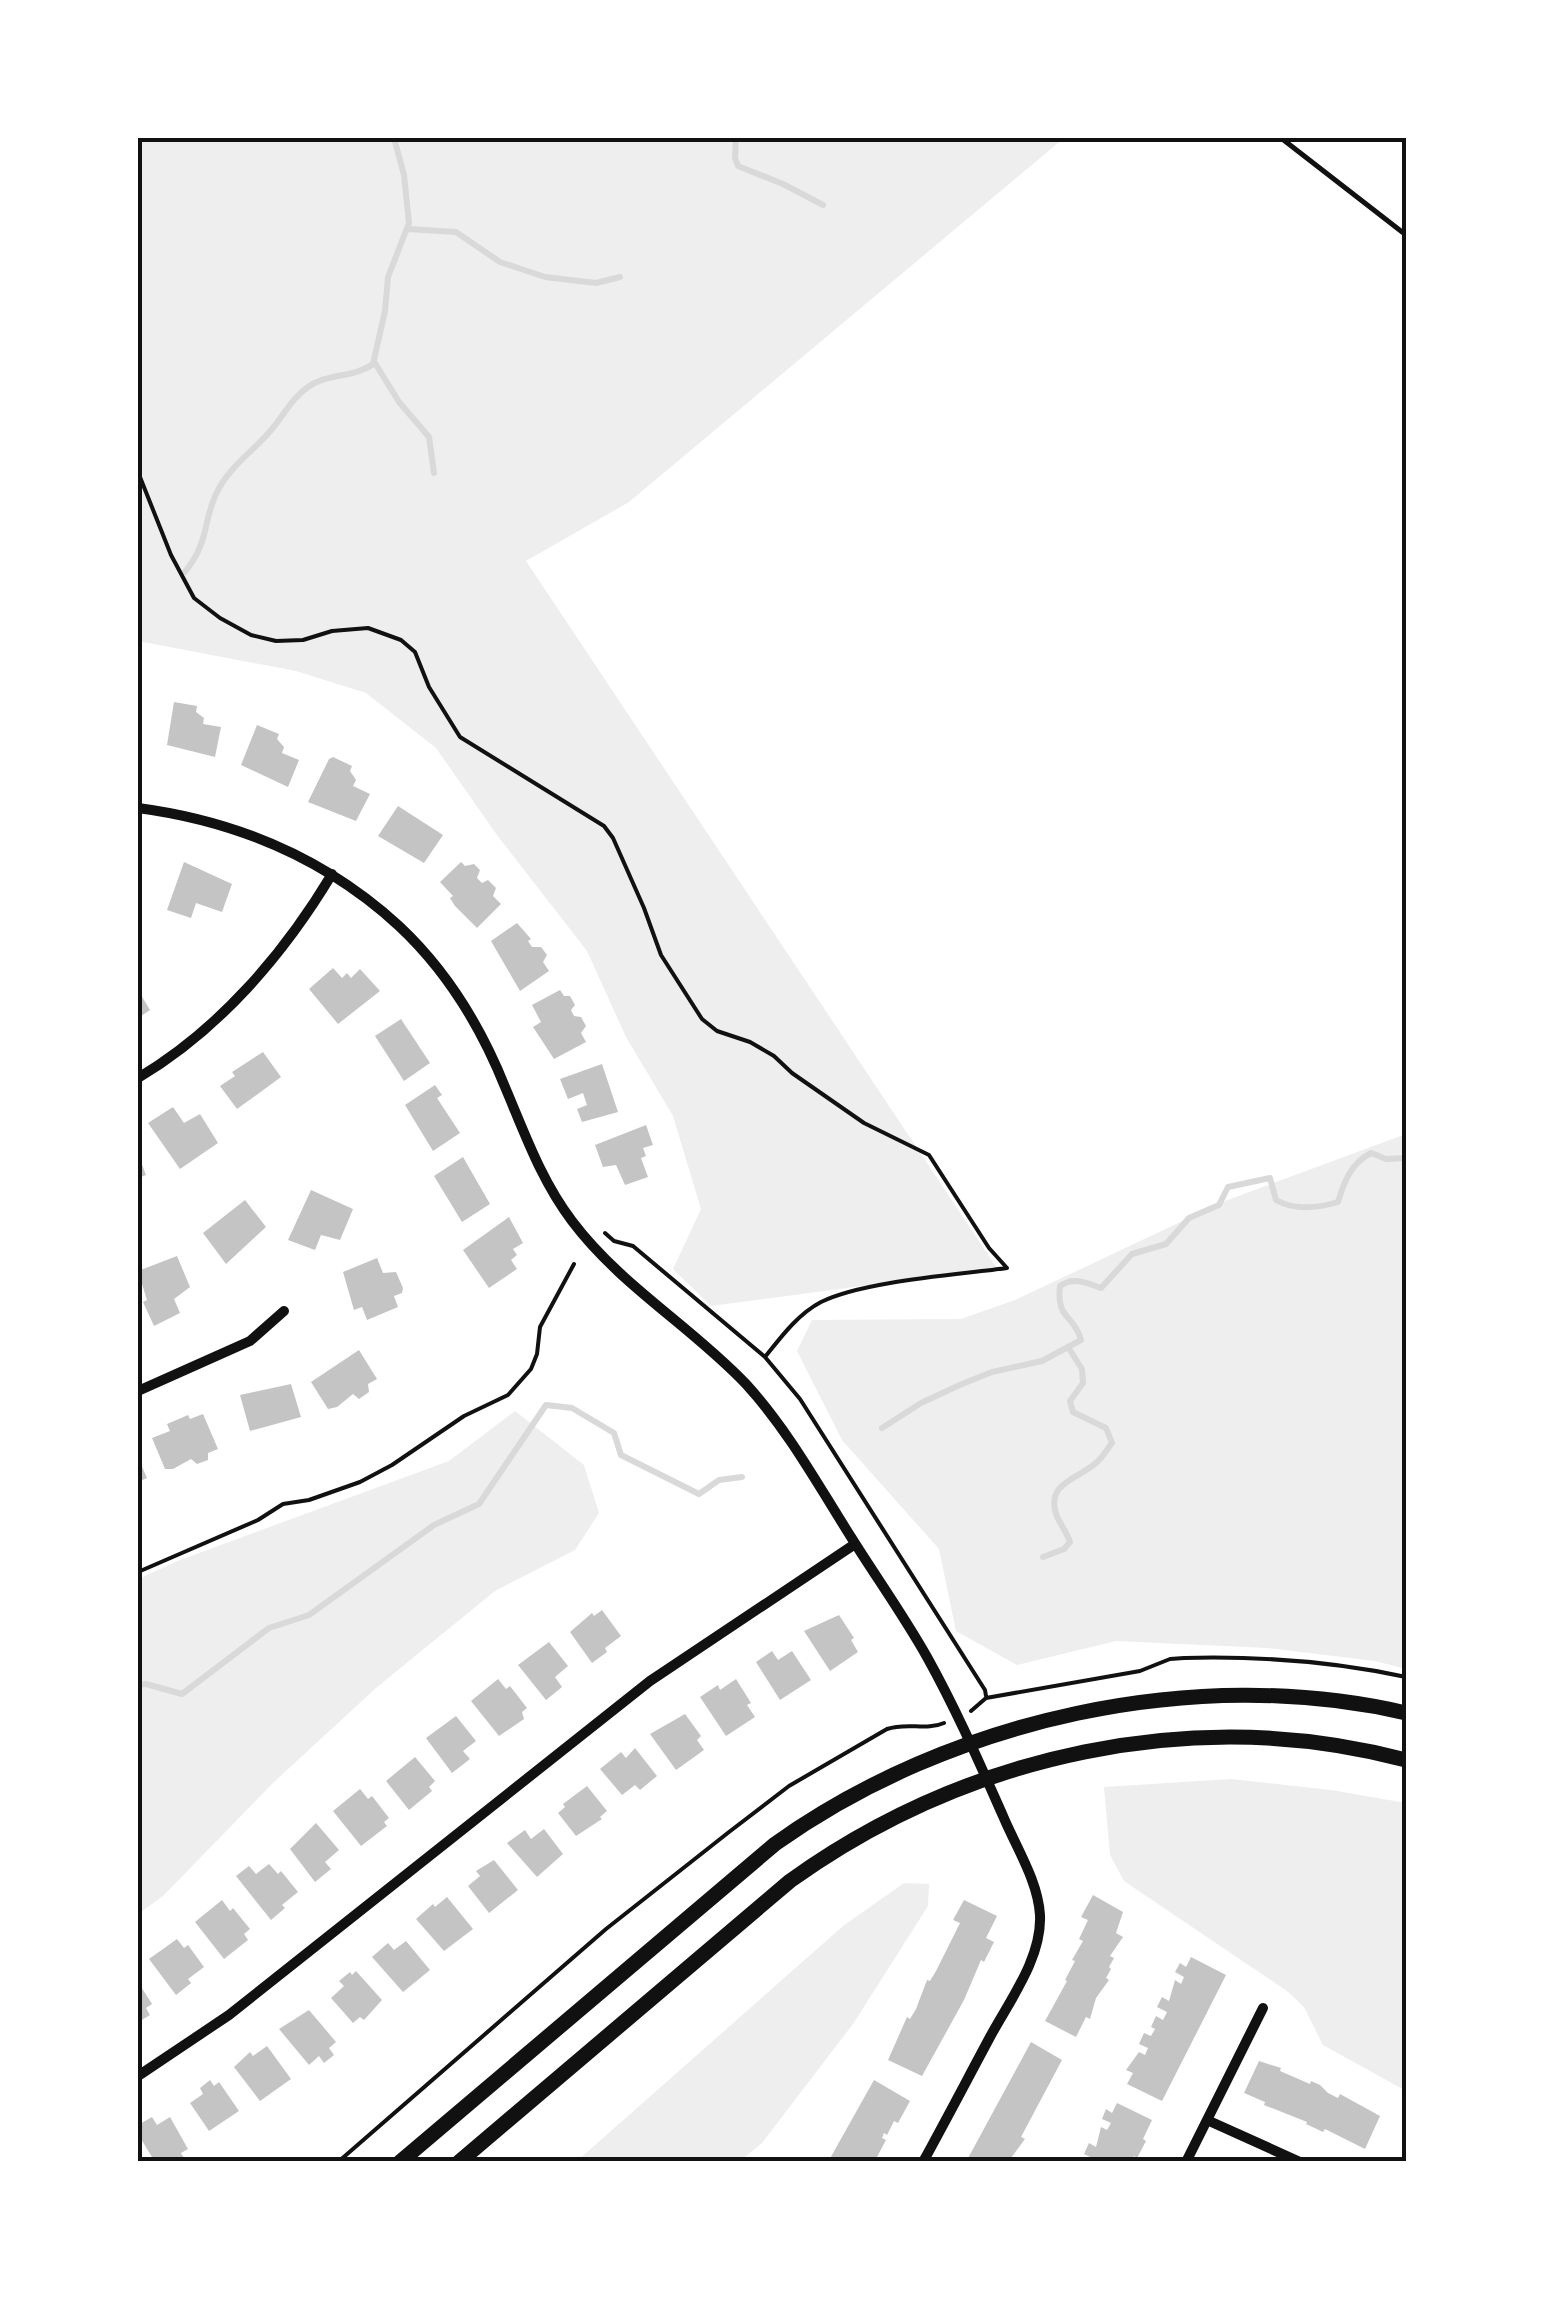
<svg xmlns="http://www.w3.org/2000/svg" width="1544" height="2299" font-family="Georgia,serif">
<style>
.green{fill:#eee}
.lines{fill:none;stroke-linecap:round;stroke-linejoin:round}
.stream{stroke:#d9d9d9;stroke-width:6}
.building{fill:#c4c4c4}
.path{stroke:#111;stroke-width:4}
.service{stroke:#111;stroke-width:5}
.minor{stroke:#111;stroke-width:10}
.secondary{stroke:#111;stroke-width:15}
.neatline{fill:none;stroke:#111;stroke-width:4}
</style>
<rect width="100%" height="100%" fill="#fff"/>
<path class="green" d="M138,138H1064L629,502L526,561L997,1268L711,1306L673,1269L701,1209L673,1116L626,1037L587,951L497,835L436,748L366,693L296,671L138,641Z
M1406,1134V1669L1375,1661L1267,1648L1116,1641L1017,1665L956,1631L939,1549L842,1440L797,1351L812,1320L961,1319L1015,1300L1225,1201Z
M515,1411L584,1465L599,1513L575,1550L495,1591L376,1688L274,1782L163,1896L138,1914V1579L180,1560L449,1461Z
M1231,1779L1331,1790L1406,1803V2091L1323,2045L1304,2007L1287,1991L1124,1881L1110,1855L1104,1787Z
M904,1883L929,1884L928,1906L853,2024L762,2143L740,2161H577L843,1926Z"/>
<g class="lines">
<path class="stream" d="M736,138L735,158L738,166L783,184L823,205
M408,229L456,232L500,262L545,277L596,283L620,277
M375,363L399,402L429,437L434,473
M185,572C210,540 202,525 216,494C229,466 254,451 272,429C284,415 292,398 308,387C327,373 354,378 373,364L385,311L388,277L409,223L404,175L394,138
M882,1428L921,1403L962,1384L992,1372L1042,1361L1081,1340C1074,1314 1056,1320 1060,1286C1073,1276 1088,1283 1101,1288L1132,1254L1166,1244L1189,1218L1219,1205L1228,1187L1270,1178L1276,1200C1295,1211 1318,1208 1338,1202C1344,1182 1351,1163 1371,1153L1386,1159L1406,1158
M1043,1557L1064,1549L1070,1542C1067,1532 1059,1523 1056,1514C1046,1482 1079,1479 1097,1462C1103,1457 1107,1449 1112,1443L1106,1428L1073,1412L1070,1401L1083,1383L1082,1369L1068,1347
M138,1685L146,1684L182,1694L269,1628L309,1615L434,1525L479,1504L546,1405L572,1408L614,1433L621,1455L699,1494L719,1480L742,1477"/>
</g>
<path class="building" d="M174,702L197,706L196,712L204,718L203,724L221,727L215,757L167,745Z
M138,714H142L141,744H138Z
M257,725L279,734L277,739L284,747L282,753L299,760L288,787L241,765Z
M333,757L352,766L350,771L356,780L353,786L370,794L356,821L308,802L329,759Z
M398,806L443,835L424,863L378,836Z
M184,862L232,884L222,912L196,903L191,918L167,910Z
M461,862L465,866L474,864L480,870L477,878L482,883L488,880L496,888L493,896L501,904L477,928L455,906L450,898L453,896L440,882Z
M517,923L531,939L528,941L532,947H541L547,955L543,962L549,971L520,991L491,941Z
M333,968L342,978L347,973L351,978L360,969L380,991L338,1024L309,989Z
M138,990L150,1010L138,1018Z
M560,990L564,996H570L575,1005L571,1010L574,1016L581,1017L586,1026L581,1033L586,1042L554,1059L533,1027L541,1022L532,1005Z
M401,1019L430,1063L404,1081L375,1036Z
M263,1052L281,1077L237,1109L220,1086L235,1076L232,1072Z
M602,1064L618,1112L582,1122L577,1109L587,1105L583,1093L568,1099L560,1079Z
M435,1085L442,1095L437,1098L460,1133L433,1151L405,1105Z
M173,1107L184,1123L200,1114L218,1143L180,1169L148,1123Z
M646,1125L653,1145L643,1148L646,1156L641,1158L648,1177L625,1185L616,1165L603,1167L595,1145Z
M138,1154L146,1175L138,1178Z
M463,1157L490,1204L462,1222L434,1176Z
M311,1190L353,1209L340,1240L321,1235L315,1250L288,1240Z
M245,1200L266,1227L226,1264L203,1233Z
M509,1217L523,1243L513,1249L517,1255L511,1260L517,1269L489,1288L463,1250Z
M177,1256L190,1287L174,1299L180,1313L154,1326L143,1302L147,1300L138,1271Z
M377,1258L383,1273L396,1272L403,1288L402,1293L394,1296L398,1307L367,1320L362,1307L354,1310L343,1272Z
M359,1350L377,1379L368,1384L369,1392L359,1399L353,1394L337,1407L328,1409L311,1382Z
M291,1384L301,1417L250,1431L240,1395Z
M203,1414L218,1449L208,1453V1460L197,1464L191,1459L173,1469H165L152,1438L170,1431L167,1424L188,1415L190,1419Z
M138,1457L147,1478L138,1482Z
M602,1610L621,1636L605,1648L607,1652L592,1663L570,1632L592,1613L594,1616Z
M839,1615L854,1638L851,1640L858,1652L830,1671L804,1631Z
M549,1642L568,1666L555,1677L562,1687L546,1700L518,1665Z
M772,1651L778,1660L792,1651L811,1680L780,1700L756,1662Z
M498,1679L506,1689L510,1686L527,1708L522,1712L524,1719L499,1736L471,1701Z
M736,1679L751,1703L747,1705L755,1717L726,1736L700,1697L718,1685L720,1690Z
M685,1714L701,1736L697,1740L704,1750L676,1770L650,1734Z
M456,1716L476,1741L463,1751L470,1759L452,1773L426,1738Z
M635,1748L657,1776L640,1790L635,1785L622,1795L600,1769L621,1752L626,1758Z
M415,1757L435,1781L429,1787L432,1791L409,1810L386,1781Z
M587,1786L607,1811L600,1817L602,1819L576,1836L558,1813L565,1807L563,1804Z
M360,1789L368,1799L372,1796L389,1818L384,1822L387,1826L361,1846L333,1811Z
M316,1823L339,1850L325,1862L331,1869L315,1882L290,1849Z
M544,1829L563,1854L537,1877L507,1843L525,1830L531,1839Z
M494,1860L518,1890L489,1913L468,1886L480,1876L476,1871Z
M269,1864L278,1874L281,1871L298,1892L282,1905L285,1908L271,1920L236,1876L249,1866L256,1874Z
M1093,1895L1123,1912L1116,1933L1123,1937L1110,1956L1114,1958L1109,1967L1111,1969L1106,1978L1109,1980L1096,1998L1090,2019L1086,2017L1076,2037L1045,2021L1067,1981L1065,1980L1075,1961L1072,1960L1083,1941L1079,1939L1088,1920L1081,1917Z
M447,1897L473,1929L444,1951L416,1919L433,1904L435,1907Z
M222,1900L230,1911L233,1908L250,1929L244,1934L248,1940L224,1959L195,1922Z
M964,1900L997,1916L986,1938L994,1942L984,1962L981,1960L964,2000L922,2076L888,2060L907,2017L910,2019L916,2009L927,1980L930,1981L936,1971L960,1923L953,1920Z
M177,1939L184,1948L188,1945L204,1967L188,1979L191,1983L176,1995L149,1959Z
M406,1941L430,1970L403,1992L372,1957L388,1943L394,1950Z
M1191,1957L1226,1975L1162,2101L1127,2084L1133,2073L1126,2070L1139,2052L1145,2055L1148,2048L1139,2044L1144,2033L1151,2036L1155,2029L1151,2027L1156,2016L1163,2020L1167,2012L1157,2007L1162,1997L1169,2001L1175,1980L1181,1984L1184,1977L1175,1972L1180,1963L1186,1967Z
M356,1971L382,2000L364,2020L360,2017L353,2023L331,1998L344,1986L339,1981L350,1972L352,1975Z
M138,1982L152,2004L146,2008L150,2015L140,2021L138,2017Z
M309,2010L336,2042L329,2048L334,2055L324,2063L319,2056L309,2065L279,2029Z
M1031,2042L1062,2060L1021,2137L1025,2139L1008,2162H970L967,2160Z
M267,2046L291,2079L260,2101L234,2067L250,2052L253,2056Z
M1259,2061L1281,2068L1280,2071L1310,2084L1311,2081L1320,2085L1328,2093L1338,2098L1340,2094L1380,2116L1365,2149L1325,2129L1323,2132L1306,2124L1307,2122L1264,2105L1265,2102L1244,2093Z
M210,2080L214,2086L219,2082L239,2111L209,2131L190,2103L203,2094L200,2088Z
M874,2080L910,2101L898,2123L894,2121L887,2135L884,2133L882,2138L886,2140L876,2159L828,2162Z
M1117,2103L1152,2120L1143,2139L1146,2141L1137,2158L1134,2156L1131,2162H1091L1092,2158L1084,2154L1089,2143L1096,2147L1101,2127L1107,2130L1111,2123L1102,2119L1106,2109L1112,2113Z
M152,2117L157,2125L170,2117L188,2149L181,2153L186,2162H155L138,2134V2125Z"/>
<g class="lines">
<path class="path" d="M138,472L171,555L194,598L220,618L251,635L276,641L303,640L332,631L368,628L401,640L415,652L429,687L460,737L604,826L613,838L644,908L661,955L702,1019L717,1031L750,1042L774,1056L792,1073L864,1123L929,1155L989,1248L1007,1268C956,1275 864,1281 821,1302C798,1314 781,1337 765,1357
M605,1233L614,1241L633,1246L765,1357L800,1399L985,1690L986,1696
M138,1572L258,1520L283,1504L309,1500L360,1482L392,1465L464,1416L508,1395L531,1369L537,1354L540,1327L574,1264
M986,1698L1140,1671L1170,1659L1184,1658C1260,1656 1332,1661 1406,1677
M971,1711L986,1698
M338,2162L606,1929L729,1832L789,1786L887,1729C907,1722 926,1731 944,1723"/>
<path class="service" d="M1281,138L1406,235"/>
<path class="minor" d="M138,808C236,821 325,858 399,926C446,970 481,1027 505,1087C525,1134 541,1180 572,1221C621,1286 691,1326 746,1384C788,1430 818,1485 851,1537C876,1577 904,1616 927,1657C956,1709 979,1762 1003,1816C1016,1847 1038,1881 1040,1915C1042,1958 1010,2000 990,2037C968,2078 946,2120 923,2162
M138,1078C219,1030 284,954 332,874
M138,1391L250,1341L284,1311
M138,2076L229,2015L650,1681L855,1544
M1207,2120L1300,2162
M1186,2162L1263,2008"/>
<path class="secondary" d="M400,2162L775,1844C950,1719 1196,1664 1406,1713
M459,2162L790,1881C967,1754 1194,1704 1406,1760"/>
</g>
<rect width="1544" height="2299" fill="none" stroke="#ffffff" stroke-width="280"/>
<rect x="140" y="140" width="1264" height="2019" class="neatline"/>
</svg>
